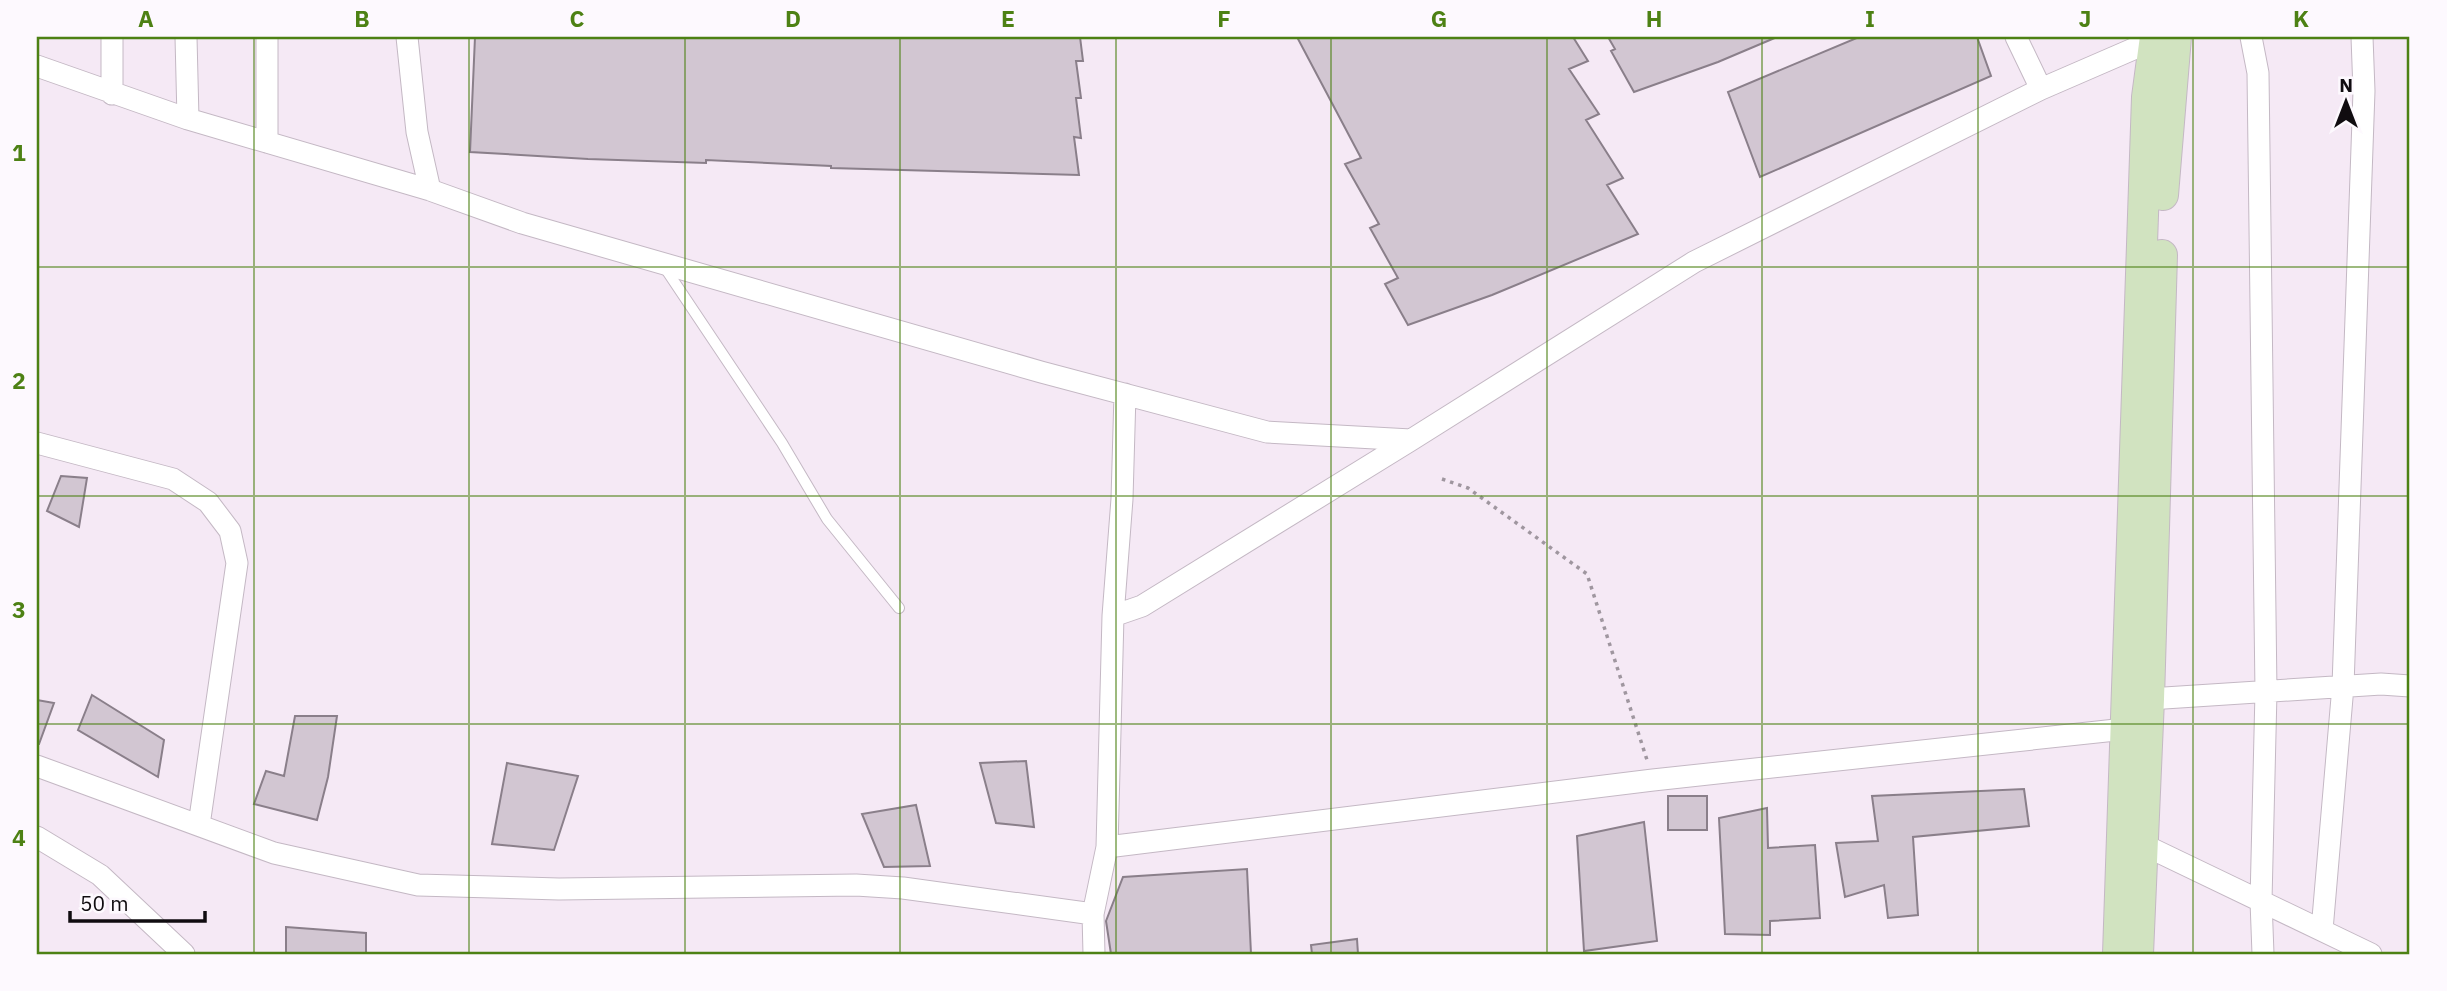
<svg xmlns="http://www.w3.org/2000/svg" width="2447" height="991" font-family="'IBM Plex Sans',sans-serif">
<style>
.building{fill:#d2c6d2;stroke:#8a7f8a;stroke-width:2}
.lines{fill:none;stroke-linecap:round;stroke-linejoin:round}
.lane-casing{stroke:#c4b8c4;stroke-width:12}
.street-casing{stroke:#c4b8c4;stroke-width:23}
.secondary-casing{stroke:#c4b8c4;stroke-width:32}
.path{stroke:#9f969f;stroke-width:3.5;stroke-dasharray:3.5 5;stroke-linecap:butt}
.lane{stroke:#fff;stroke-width:10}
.street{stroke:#fff;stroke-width:21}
.secondary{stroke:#d1e3c0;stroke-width:30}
.grid{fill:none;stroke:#4d8114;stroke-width:2;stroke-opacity:0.55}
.neatline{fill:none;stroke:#4d8114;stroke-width:2.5}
.grid-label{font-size:23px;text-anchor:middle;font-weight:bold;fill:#4d8114}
</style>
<rect width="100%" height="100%" fill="#f5e9f5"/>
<path class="building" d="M475,37H1080L1083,61H1076L1081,98H1076L1081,138L1074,137L1079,175L831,168V166L706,160V163L588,159L470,152Z
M1297,37H1573L1588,61L1569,69L1599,114L1586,120L1623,178L1607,185L1638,234L1492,295L1408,325L1385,284L1398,278L1370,228L1379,224L1345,164L1361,158Z
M1608,37H1777L1718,62L1634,92L1611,51L1615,49Z
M1859,37H1977L1991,76L1760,177L1728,92Z
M61,476L87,478L79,527L47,511Z
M92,695L164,740L158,777L78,730Z
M37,700L54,703L39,744H37Z
M295,716H337L328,777L317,820L254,804L266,771L284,776Z
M1026,761L1034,827L996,823L980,763Z
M507,763L578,776L554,850L492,844Z
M2024,789L2029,826L1913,837L1918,915L1888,918L1884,885L1845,897L1836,843L1878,841L1872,796Z
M1668,796H1707V830H1668Z
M916,805L930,866L884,867L862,814Z
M1767,808L1768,848L1815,845L1820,918L1770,921V935L1725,934L1719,818Z
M1644,822L1657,941L1584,951L1577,836Z
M1247,869L1251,954H1111L1106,921L1123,877Z
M286,927L366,933V954H286Z
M1357,939L1358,954H1312L1311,945Z"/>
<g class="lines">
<g class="lane-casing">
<path id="lane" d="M663,265L782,443L827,519L899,608"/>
</g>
<g class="street-casing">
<path id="street" d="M186,37L188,119
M407,37L417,132L430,190
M2016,37L2041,89
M2251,37L2258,73L2266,692L2261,901L2263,954
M37,66L188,119L430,190L522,223L1041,372L1267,432L1411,440
M112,94V37
M267,142V37
M37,443L173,479L208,502L230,531L237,563L199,825
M1113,616L1122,499L1125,394
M2149,699L2381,684L2410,686
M37,766L274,853L418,885L559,889L856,885L903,888L1093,914
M37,837L100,875L184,954
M2144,845L2371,954
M1107,847L1653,780L2125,729
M2322,930L2343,686L2364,91L2362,37
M1094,954L1093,914L1107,847L1113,616L1142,606L1411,440L1694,262L2041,89L2154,40L2158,37"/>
</g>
<g class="secondary-casing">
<path id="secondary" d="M2163,195L2176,37
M2118,954L2147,97L2155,37
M2138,954L2149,699L2162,255"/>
</g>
<path class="path" d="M1442,479L1468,488L1587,574L1648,763"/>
<use href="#lane" class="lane"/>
<use href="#street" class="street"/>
<use href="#secondary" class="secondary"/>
</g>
<path class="grid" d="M254,37V954M469,37V954M685,37V954M900,37V954M1116,37V954M1331,37V954M1547,37V954M1762,37V954M1978,37V954M2193,37V954M37,267H2410M37,496H2410M37,724H2410"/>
<rect width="2447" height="991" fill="none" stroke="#fdf9fe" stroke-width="77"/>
<g transform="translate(2346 102)" stroke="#fdf9fe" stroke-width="5" paint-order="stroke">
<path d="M0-5L12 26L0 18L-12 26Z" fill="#100c10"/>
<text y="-10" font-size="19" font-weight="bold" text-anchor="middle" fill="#100c10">N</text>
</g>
<path d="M70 911v10h135v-10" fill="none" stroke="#100c10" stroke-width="3.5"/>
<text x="80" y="911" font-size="21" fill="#100c10" stroke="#fdf9fe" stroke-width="5" paint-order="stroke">50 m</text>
<rect x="38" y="38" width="2370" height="915" class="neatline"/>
<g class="grid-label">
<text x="146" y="27">A</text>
<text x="362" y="27">B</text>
<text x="577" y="27">C</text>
<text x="793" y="27">D</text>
<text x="1008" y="27">E</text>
<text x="1224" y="27">F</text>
<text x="1439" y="27">G</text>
<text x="1654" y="27">H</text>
<text x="1870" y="27">I</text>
<text x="2085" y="27">J</text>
<text x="2301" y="27">K</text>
<text x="19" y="161">1</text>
<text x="19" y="389">2</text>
<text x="19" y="618">3</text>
<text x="19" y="846">4</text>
</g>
</svg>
